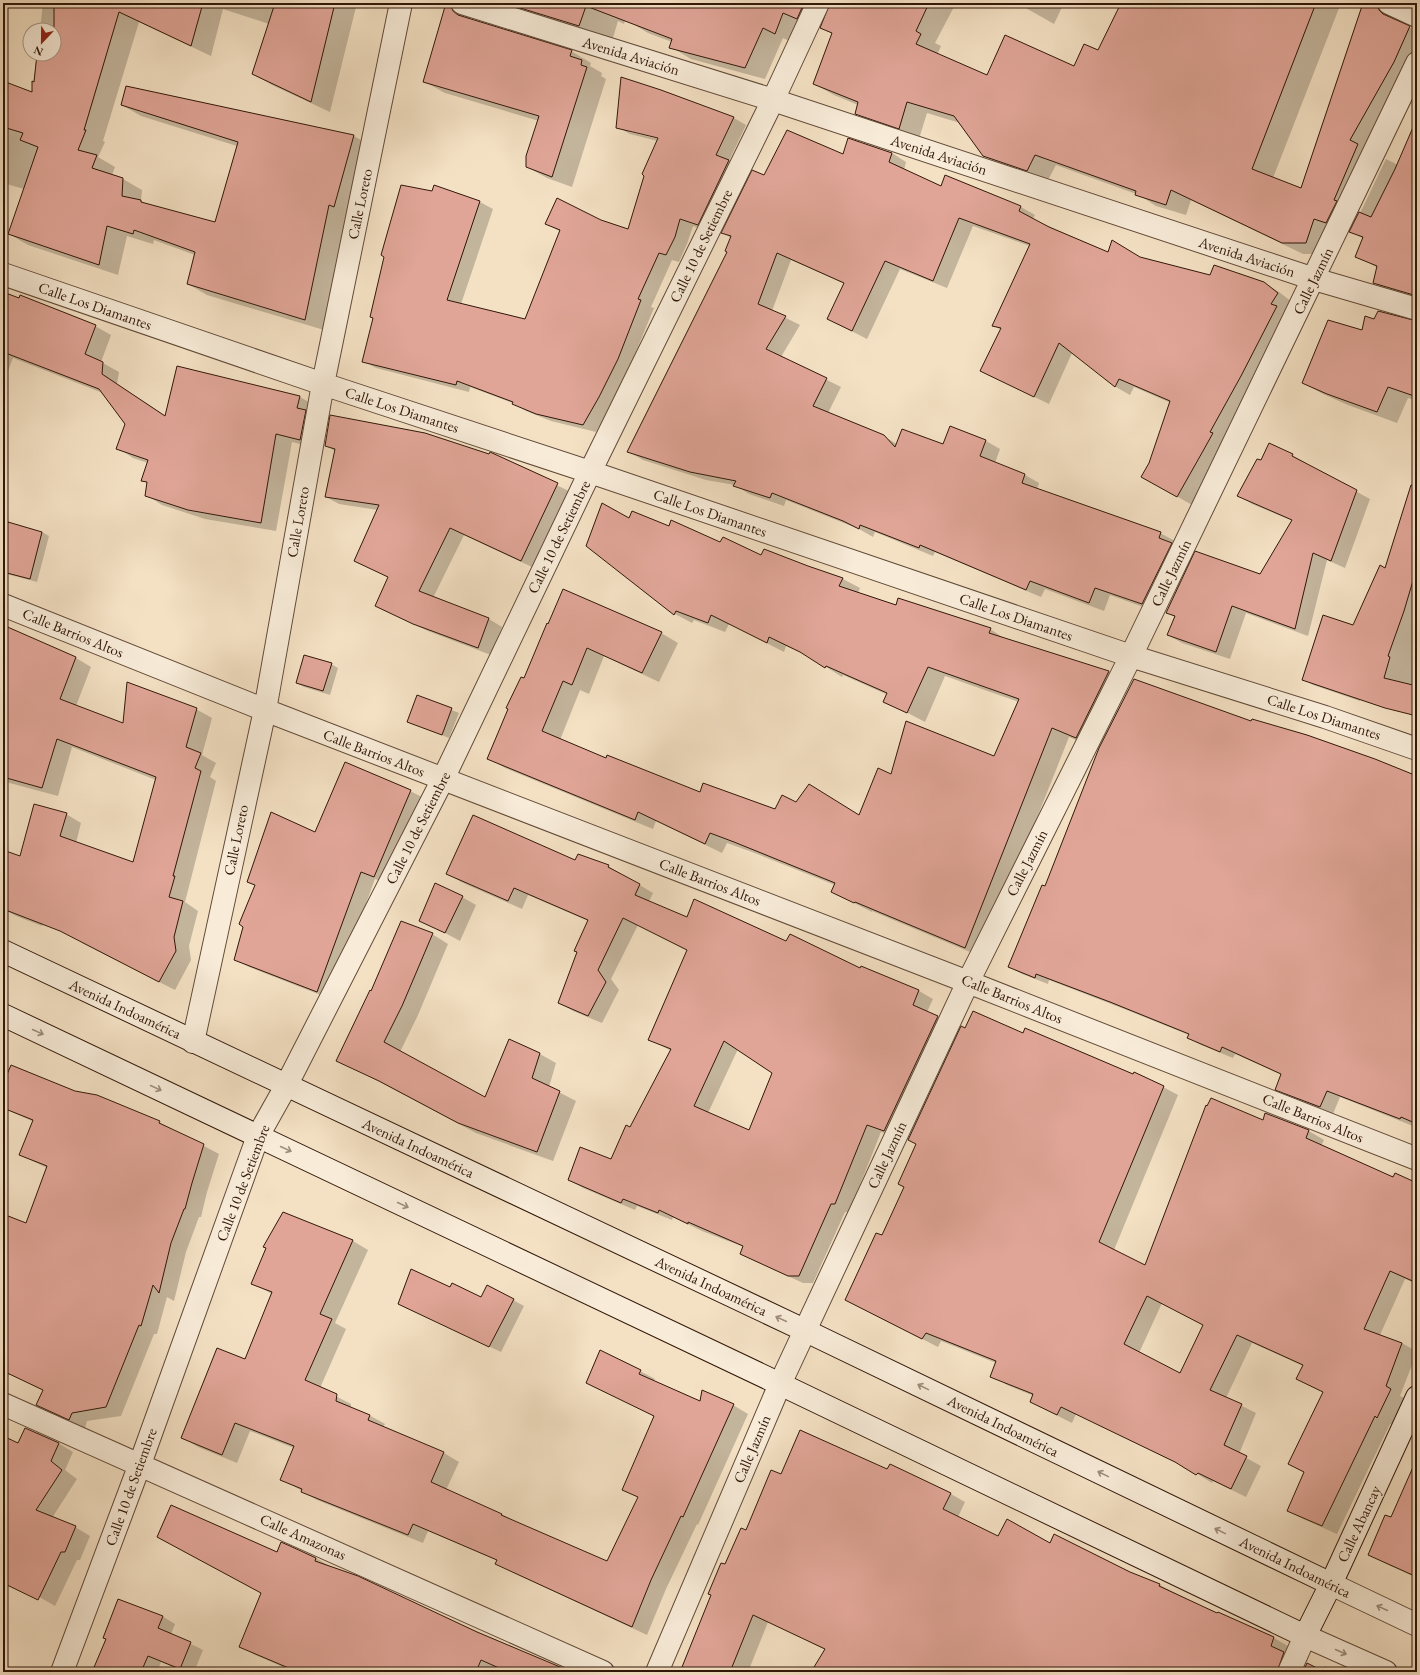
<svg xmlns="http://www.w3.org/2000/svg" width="1420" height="1675" font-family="'EB Garamond',serif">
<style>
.shadow{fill:#0003;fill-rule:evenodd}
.building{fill:#e0a597;stroke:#311709;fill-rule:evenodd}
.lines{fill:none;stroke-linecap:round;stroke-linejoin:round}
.street-casing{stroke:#624a38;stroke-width:24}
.secondary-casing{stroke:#311709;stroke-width:24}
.street{stroke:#f8ecd9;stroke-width:22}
.secondary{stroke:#f8ecd9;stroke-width:22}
.oneway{stroke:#9e8c7b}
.labels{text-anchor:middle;stroke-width:3;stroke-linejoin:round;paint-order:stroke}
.street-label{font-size:15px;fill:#311709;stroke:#f8ecd9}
</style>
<rect width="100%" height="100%" fill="#f4e1c4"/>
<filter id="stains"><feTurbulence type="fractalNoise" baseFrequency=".005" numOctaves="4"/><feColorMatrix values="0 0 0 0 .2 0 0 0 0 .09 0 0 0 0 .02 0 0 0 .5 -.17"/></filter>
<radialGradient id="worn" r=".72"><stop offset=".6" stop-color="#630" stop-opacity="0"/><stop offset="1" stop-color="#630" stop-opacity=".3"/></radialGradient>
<path class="shadow" d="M43,3H357L330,112L272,85L253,74L269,24L223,9L211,56L139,22L103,141L105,142L98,157L115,167L112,175L123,179L142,190L141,201L147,205L215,223L237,146L141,116L122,105L126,88L354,136L373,147L324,330L207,295L188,284L195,255L154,240L153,244L127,236L118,275L28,245L9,234L24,189L3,183V82L32,93L37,54H54V30H40Z
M447,3H477L470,11V20L571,51L591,63L590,66L602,73L601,76L606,79L572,187L547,178L527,167L539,121L445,93L425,82Z
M490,3H956L935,43L941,46L937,55L987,77L1075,67L1099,52L1121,5L1118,3H1341L1273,178L1301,189L1364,3H1404L1396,17L1398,22L1417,31V68L1326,254H1303L1191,200L1186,215L1156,206L1139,195L1056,165L1047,182L1004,167L983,155L960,123L927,113L919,139L876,125L856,113L858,105L834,95L814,84L833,34L821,28L831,3L796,44L783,38L765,79L691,59L671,47L672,42L648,33L628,21V11L624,24L618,21L613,38L600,35L599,37Z
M1017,3H1064L1054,24Z
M661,91L734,118L746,125L729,161L742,169L711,232L693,226L687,244L679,262L672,260L651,307L654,308L630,366L612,404L596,432L551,421L526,411L513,403L470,387L469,392L376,368L363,361L435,187L480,202L493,209L461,304L525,320L561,232L546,224L601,221L629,230L658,141L630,134L617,127ZM629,130L663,138V140L629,132Z
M1417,120V301L1394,294L1374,283L1378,268L1357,256L1364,239L1351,232L1386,159L1398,165Z
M892,153L906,162L904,170L941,187L1021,207L1035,215L1033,219L1109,253L1141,258L1211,277L1264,283L1279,292L1292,302L1192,505L1143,477L1150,463L1171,403L1134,387L1130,395L1116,387L1072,353L1049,404L981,371L1001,330L993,325L1030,246L973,226L947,288L900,269L867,339L828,319L845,284L791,260L772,311L800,325L781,357L841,387L828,413L883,436L897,444L944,445L950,427L986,441L1000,449L995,463L1025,475L1039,483L1037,490L1160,533L1175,541L1157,612L1110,595L1104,611L1045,589L1041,597L935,552L933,556L875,532L873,537L859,529L786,500L784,506L749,494L735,485L706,480L643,460L629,452L728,252L731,238L723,233L764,176L844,155Z
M3,293L95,326L111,335L101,362L119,372L117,384L166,416L300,397L316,406V448L292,442L276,531L205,519L162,505L146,495L148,483L142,480L148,463L133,458L118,448L126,424L103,393L13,358L8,371L3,368Z
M1375,321L1417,322V401L1408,398L1397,423L1348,405L1323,394L1303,383Z
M326,446L490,456L491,454L571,492L534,568L464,535L433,598L489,619L502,627L491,655L428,631L390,613L389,578L355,560L378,510L339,504L326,497L335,451Z
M1292,455L1306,463V464L1370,499L1345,568L1327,560L1308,636L1246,613L1230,659L1182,643L1168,635L1175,617L1167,613L1260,575L1293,521L1252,504L1239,496L1261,461Z
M630,520L670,528L761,556L807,567L843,579L860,588L858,593L896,606L990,629L1007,640L1109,672L1126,682L1093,747L1069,737L982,957L872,911V912L832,892L835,885L752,852L727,843L722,853L656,821L653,829L505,768L488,758L525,679L547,625L661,633L678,643L659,682L604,656L589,694L580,690L560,740L606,759L700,793L776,810L797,804L860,816L891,775L994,757L1019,702L945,676L925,722L885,701L888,695L843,675L842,677L812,658L786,646L784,652L729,624L725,632L694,620L692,623L675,614L587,545Z
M9,523L42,532L49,536L37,582L3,573V545Z
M1417,526V717L1361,698L1360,701L1313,685L1303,679L1353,626L1385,569Z
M3,628L16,632L76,658L91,667L76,706L124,724L196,709L212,718L202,755L216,763L210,777L216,781L185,902L198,911L189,946L191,960L175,990L82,943L65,878L42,926L16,916L3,909V851L20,857L66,814L81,823L76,843L134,864L156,780L72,747L58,796L6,782L3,793Z
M331,664L338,668L330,695L304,687L297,683Z
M417,696L459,713L449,738L408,722Z
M1252,723L1413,775L1414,772L1417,773V1125L1414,1124L1413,1126L1340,1097L1333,1114L1289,1096L1276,1089L1282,1075L1235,1054L1233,1058L1201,1045L1188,1038L1189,1035L1124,1009L1049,980L1048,984L1022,974L1009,967L1046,887Z
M410,791L424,798L388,884L375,879L331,999L249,967L235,959L256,886L248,882L316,833Z
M576,861L608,866L653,893L649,902L688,918L787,943L861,969L862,967L919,991L933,999L927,1012L951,1025L898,1138L881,1132L849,1212H845L813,1283H803L755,1261L741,1254L744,1247L702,1231L673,1217L672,1220L637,1206L635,1210L583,1188L569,1180L612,1160L631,1128L671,1051L650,1039L688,951L638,925L611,979L619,990L602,1023L573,1011L559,1003L588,921L528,895L522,909L461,882L448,874ZM738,1049L773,1072L749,1131L708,1113Z
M462,897L476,905L460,941L421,920Z
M432,934L448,944L418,1015L400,1052L485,1098L540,1054L556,1063L549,1087L576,1101L553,1161L476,1133L338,1060Z
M1024,1035L1163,1087L1178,1095L1114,1250L1145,1266L1263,1121L1266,1114L1309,1131L1324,1140L1321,1146L1394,1178L1417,1183V1284L1405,1279L1380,1335L1402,1343L1417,1352L1400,1396L1405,1398L1393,1425L1390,1424L1337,1534L1303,1519L1288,1511L1305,1473L1289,1464L1324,1393L1297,1379L1303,1366L1252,1343L1226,1398L1256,1413L1239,1454L1261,1466L1246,1497L1213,1481L1212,1483L1186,1467L1076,1414L1072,1423L1046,1410L1031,1402L1034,1396L1007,1385L992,1376L996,1363L941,1341L938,1347L846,1300L882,1237ZM1162,1303L1204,1326L1180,1375L1139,1353Z
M3,1087L74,1092L159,1122L219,1154L207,1192L201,1217H199L186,1252L174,1301L167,1297L157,1334H154L121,1416L87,1421L85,1428L52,1413L37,1405L44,1391L9,1374L5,1385L3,1384V1215L26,1224L47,1168L20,1155L34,1122L3,1108Z
M283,1213L353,1241L368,1250L335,1323L346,1329L320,1388L351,1404V1408L369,1415L385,1424L383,1427L444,1453L459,1462L446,1490L502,1514L516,1522L607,1562L639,1498L624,1490L655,1417L587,1382L640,1371L655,1379L654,1381L701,1402L733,1405L748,1414L698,1525L697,1524L666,1589L647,1635L512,1572L497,1563L498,1561L428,1531L423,1543L317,1500L282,1479L294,1448L250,1431L237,1463L198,1447L183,1438L245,1360L272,1294L252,1283Z
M450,1288L481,1298L513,1300L524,1306L501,1352L399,1304Z
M3,1438L18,1444L58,1443L73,1452L65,1470L77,1479L52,1518L75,1527L90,1536L80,1560H77L55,1606L3,1576Z
M1417,1465V1578L1384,1563L1369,1555L1391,1519Z
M890,1466L951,1494L965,1502L958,1517L998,1537L1050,1544L1130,1573L1160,1585L1218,1615V1613L1274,1638L1288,1646L1278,1672H812L826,1650L768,1622L748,1672H681L725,1565L781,1475L888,1471Z
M278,1553L316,1558L331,1567L569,1672H505L496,1668L495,1672H295L255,1655L240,1646Z
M162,1616L175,1624L171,1634L203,1650L194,1672H185L161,1662L157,1672H103Z
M1325,1666L1339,1672H1322Z"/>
<path class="building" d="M54,3H203L191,46L119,12L84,130H86L78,150L97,155L92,168L123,178L122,196L141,200V202L215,222L238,142L121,105L126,86L354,135L334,207L329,205L305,320L187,284L195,252L134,230L133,234L107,226L99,265L8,234L38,147L20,140L23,133L3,127V81L32,92V81L34,82L37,54H54Z
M275,3H335L311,102L252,74Z
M446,3H450L453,11L458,15L572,50L570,56L582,60L581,65L587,67L552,177L526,167V156L539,116L423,82Z
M504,3H804L797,19L783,13L775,34L763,28L745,68L669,48L672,39L586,6L579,26Z
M830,3H929L916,31L921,34L916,44L987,75L1005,35L1074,66L1084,44L1098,50L1121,3H1316L1252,169L1301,188L1363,3H1377L1379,10L1383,14L1410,26L1394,62L1350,140L1358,144L1334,200L1337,201L1326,223L1314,219L1306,243H1282L1171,190L1166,205L1135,195L1136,191L1035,155L1027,171L983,156L954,116L907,102L899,129L855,114L858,102L813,84L832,33L820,28Z
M621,77L661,90L734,117L716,155L729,160L698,225L680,219L675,237L666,255L659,253L638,299L641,300L618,359L599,397L583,425L536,414L512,404L513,402L457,381L456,385L362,362L373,318L370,317L384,257L381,255L401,185L432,191L434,185L480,201L447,300L525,319L560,230L545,224L557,198L601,220L628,229L644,176L642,174L658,138L616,128Z
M1417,118V296L1373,283L1377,266L1355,257L1363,237L1349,232L1359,212L1371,217L1395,169Z
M787,130L843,154L848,138L892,153L889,162L941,186L945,175L1021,206L1019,211L1049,227L1108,252L1112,240L1140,257L1210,275L1214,265L1264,282L1278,293L1271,304L1277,306L1241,376L1210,432L1213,433L1203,451L1177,497L1141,477L1149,463L1170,401L1119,379L1115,387L1059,343L1034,397L980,371L1001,328L992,326L1030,244L959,218L933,281L885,261L852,331L827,319L844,283L777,253L758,304L786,316L766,349L827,378L813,406L884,435L895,447L902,429L943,444L950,426L986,440L980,456L1025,474L1022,483L1161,532L1159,538L1172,543L1142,604L1095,588L1089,603L1030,581L1026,590L920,545L919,548L860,525L859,529L843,521L772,493L770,498L733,486L736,481L690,472L627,452L727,252L725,251L731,236L721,233L752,170L764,175Z
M3,292L19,298L20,295L96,325L85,354L103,362L102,374L165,416L177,366L300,396L297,408L306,410L300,440L276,434L261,523L188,510L145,496L147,482L141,481L148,460L116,449L125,424L99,389L3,352Z
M1378,311L1417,321V397L1388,387L1377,412L1327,394L1302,383L1328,320L1362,330L1365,316L1374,319Z
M330,415L425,433L489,454L490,452L558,483L521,561L450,528L419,591L489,618L478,648L413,624L375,606L388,577L354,561L379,505L325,497L335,449L325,446Z
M1269,443L1293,454L1292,456L1357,490L1331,561L1313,553L1295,629L1232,606L1216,652L1167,635L1175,616L1166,613L1195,551L1260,574L1292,520L1237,496L1257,459L1261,460Z
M1411,485L1417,486V567L1404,611L1388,656L1390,657L1384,678L1417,686V716L1385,708L1302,680L1323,615L1353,625L1380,565L1385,568Z
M602,503L629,518L632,511L669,526L671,520L720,542L723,537L761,555L764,549L808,566L843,578L839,586L896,605L898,598L991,628L989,633L1109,671L1076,738L1052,728L965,948L855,902L854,903L831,892L835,883L734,842L710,833L705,844L638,812L635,820L487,759L508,709L506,708L521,677L524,678L547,623L548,624L563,589L662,632L642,673L587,648L572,685L563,681L542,731L606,758L607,755L700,792L703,783L775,809L782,795L796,802L809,784L859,815L878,768L891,774L906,721L994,756L1019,699L928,667L907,713L883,702L887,693L826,666L825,668L800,652L769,637L767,643L711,615L708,623L676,611L674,615L586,546Z
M8,522L42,532L30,579L3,572V541Z
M3,625L76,657L60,699L123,723L127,682L197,708L186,747L201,753L195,768L201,771L173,876H175L169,897L183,901L174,937L176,951L159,982L60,931L3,909V850L20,856L34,804L67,813L60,836L133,862L156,777L57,739L42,788L3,777Z
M304,655L332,663L323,691L296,683Z
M1134,679L1251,721L1252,719L1307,735L1375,759L1417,776V1124L1401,1117L1400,1119L1327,1091L1320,1107L1275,1090L1281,1074L1222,1047L1220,1052L1187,1038L1189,1034L1110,1002L1036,974L1035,978L1008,967L1042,885L1045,886L1099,748Z
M417,695L452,708L442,735L407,722Z
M345,762L411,790L374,877L361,872L317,992L234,960L243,927L239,924L255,885L247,882L271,812L315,832Z
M473,815L575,860L578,854L609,865L608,867L640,884L635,895L687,917L694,899L786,941L790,934L860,968L861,966L919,990L913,1005L938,1016L884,1131L867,1125L835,1204H831L799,1276H788L740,1254L743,1246L688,1222V1224L659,1210L658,1213L623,1199L621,1203L568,1180L580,1147L611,1159L626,1125L630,1127L671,1049L648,1040L687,950L623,918L598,970L606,982L588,1016L558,1003L577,952L574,951L588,920L514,888L508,901L446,874ZM724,1041L772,1073L749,1130L694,1106Z
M435,883L463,896L445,933L419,921Z
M401,921L433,933L402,1006L384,1042L485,1097L509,1039L540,1053L532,1078L560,1091L537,1152L458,1123L379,1081L336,1061L370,990L371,991Z
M973,1011L1023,1033L1025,1028L1133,1074L1134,1072L1164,1086L1099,1242L1145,1265L1206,1105L1207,1106L1211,1098L1263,1120L1265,1113L1309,1130L1306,1138L1393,1177L1395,1173L1417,1183V1283L1390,1271L1364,1329L1402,1343L1386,1386L1391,1389L1377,1418L1375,1416L1322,1526L1287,1511L1304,1472L1288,1464L1323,1392L1296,1379L1303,1365L1237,1335L1210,1390L1242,1404L1224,1445L1247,1456L1231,1489L1198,1473L1196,1475L1175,1462L1061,1407L1057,1415L1030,1402L1033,1394L990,1377L996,1361L926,1333L922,1339L845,1300L876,1233L882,1235L904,1187L898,1184L916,1144L908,1140L961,1026L965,1028ZM1147,1296L1203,1325L1180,1373L1124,1344Z
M11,1065L75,1091L97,1095L160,1121L159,1123L204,1144L192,1183L185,1209H184L171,1243L159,1293L153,1285L141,1326L139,1325L106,1407L72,1413L69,1420L36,1405L43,1390L3,1371V1214L26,1223L47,1166L19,1155L33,1120L3,1108V1084Z
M283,1212L353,1240L320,1314L332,1319L305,1380L337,1394L336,1401L370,1415L368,1420L444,1452L431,1482L502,1514L501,1515L607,1561L638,1497L622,1490L654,1416L586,1383L600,1350L641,1370L639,1374L700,1401L702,1390L734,1404L683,1517L681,1516L651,1580L632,1627L495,1564L497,1560L413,1524L408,1535L301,1492L302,1489L280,1480L294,1446L235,1423L222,1455L181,1438L217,1348L245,1359L272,1292L251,1284L266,1248L263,1247Z
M411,1269L450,1287L452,1283L481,1297L487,1285L514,1299L489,1347L398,1304Z
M25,1428L59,1443L51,1461L62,1470L36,1510L76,1526L65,1552H61L38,1600L3,1583V1436L18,1443Z
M800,1430L887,1469L890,1464L951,1493L943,1509L998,1536L1007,1519L1050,1543L1054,1534L1130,1572L1160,1584L1159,1586L1217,1613L1218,1612L1274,1637L1271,1646L1284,1652L1277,1672H811L825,1649L753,1615L730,1672H680L711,1595L708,1594L721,1563L725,1564L741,1528L746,1530L771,1470L781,1474Z
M1417,1458V1577L1368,1555L1385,1515L1391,1517Z
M171,1505L277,1552L281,1542L290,1546L316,1558L315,1561L358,1576L477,1632L572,1672H508L481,1660L476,1672H298L239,1647L261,1593L157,1537Z
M118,1599L163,1616L158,1628L191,1642L180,1669L148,1656L141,1672H92L106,1639L103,1638Z
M1307,1663L1325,1672H1303Z"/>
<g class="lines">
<g class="street-casing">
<path id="street" d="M462,3L773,100L1314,279L1417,309
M1389,3L1417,16
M3,274L323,384L605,477L1131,656L1325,717L1417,749
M3,605L265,710L968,982L1417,1159
M193,1042L265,710L323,384L401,3
M3,1404L603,1672
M1331,1584L1417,1625
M62,1672L140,1464L258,1136L286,1086L443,779L590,472L773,100L818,3
M657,1672L780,1384L968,982L1131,656L1417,63
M1289,1672L1305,1636L1386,1672"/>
</g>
<g class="secondary-casing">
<path id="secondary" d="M3,951L804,1330L1331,1584
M3,1015L780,1384L1305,1636L1331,1584L1417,1397"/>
</g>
<use href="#street" class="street"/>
<use href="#secondary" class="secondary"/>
</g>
<defs><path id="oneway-shaft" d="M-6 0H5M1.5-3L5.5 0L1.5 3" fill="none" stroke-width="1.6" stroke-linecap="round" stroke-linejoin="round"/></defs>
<g class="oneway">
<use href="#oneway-shaft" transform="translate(38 1032) rotate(25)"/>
<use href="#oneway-shaft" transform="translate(156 1088) rotate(25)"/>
<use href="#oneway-shaft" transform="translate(286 1149) rotate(25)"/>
<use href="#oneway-shaft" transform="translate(403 1205) rotate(25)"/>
<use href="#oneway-shaft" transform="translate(781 1319) rotate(-155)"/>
<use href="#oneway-shaft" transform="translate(923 1387) rotate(-154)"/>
<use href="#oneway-shaft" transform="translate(1103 1474) rotate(-154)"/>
<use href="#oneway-shaft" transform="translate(1220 1531) rotate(-154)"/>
<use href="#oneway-shaft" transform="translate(1382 1608) rotate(-155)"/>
<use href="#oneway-shaft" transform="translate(1341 1652) rotate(24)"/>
</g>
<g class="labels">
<g class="street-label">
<text transform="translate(631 56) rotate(17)" y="5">Avenida Aviación</text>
<text transform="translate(939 155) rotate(18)" y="5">Avenida Aviación</text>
<text transform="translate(360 204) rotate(-78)" y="5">Calle Loreto</text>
<text transform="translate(701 246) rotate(-64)" y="5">Calle 10 de Setiembre</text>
<text transform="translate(1247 257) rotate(18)" y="5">Avenida Aviación</text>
<text transform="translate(1313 281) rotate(-64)" y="5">Calle Jazmín</text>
<text transform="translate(95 306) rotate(19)" y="5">Calle Los Diamantes</text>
<text transform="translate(402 410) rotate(18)" y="5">Calle Los Diamantes</text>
<text transform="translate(710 513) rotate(19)" y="5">Calle Los Diamantes</text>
<text transform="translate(298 522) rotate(-80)" y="5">Calle Loreto</text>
<text transform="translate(559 537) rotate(-64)" y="5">Calle 10 de Setiembre</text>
<text transform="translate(1171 573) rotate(-64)" y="5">Calle Jazmín</text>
<text transform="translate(1016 617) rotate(19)" y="5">Calle Los Diamantes</text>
<text transform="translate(73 633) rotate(22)" y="5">Calle Barrios Altos</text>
<text transform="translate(1324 717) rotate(18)" y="5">Calle Los Diamantes</text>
<text transform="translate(374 753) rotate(21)" y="5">Calle Barrios Altos</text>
<text transform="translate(418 828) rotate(-63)" y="5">Calle 10 de Setiembre</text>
<text transform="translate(236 840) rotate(-78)" y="5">Calle Loreto</text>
<text transform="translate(1027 863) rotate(-63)" y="5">Calle Jazmín</text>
<text transform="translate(710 882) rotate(21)" y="5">Calle Barrios Altos</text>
<text transform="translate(1012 999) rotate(22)" y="5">Calle Barrios Altos</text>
<text transform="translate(125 1009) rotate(25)" y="5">Avenida Indoamérica</text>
<text transform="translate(1313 1118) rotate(22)" y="5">Calle Barrios Altos</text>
<text transform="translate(418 1148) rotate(25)" y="5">Avenida Indoamérica</text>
<text transform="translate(887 1155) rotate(-65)" y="5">Calle Jazmín</text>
<text transform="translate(243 1183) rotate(-69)" y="5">Calle 10 de Setiembre</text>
<text transform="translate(711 1286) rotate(25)" y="5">Avenida Indoamérica</text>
<text transform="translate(1003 1426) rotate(26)" y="5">Avenida Indoamérica</text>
<text transform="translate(752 1449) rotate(-67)" y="5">Calle Jazmín</text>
<text transform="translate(131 1487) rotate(-70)" y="5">Calle 10 de Setiembre</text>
<text transform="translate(1359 1524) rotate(-65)" y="5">Calle Abancay</text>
<text transform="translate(303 1537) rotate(24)" y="5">Calle Amazonas</text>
<text transform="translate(1295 1567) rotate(26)" y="5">Avenida Indoamérica</text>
</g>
</g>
<rect width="1420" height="1675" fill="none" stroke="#f4e1c4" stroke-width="16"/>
<rect x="4" y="4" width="1412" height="1667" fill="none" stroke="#311709" stroke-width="2"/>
<rect x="8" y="8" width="1404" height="1659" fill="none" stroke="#311709"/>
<g transform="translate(42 42) rotate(202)"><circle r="19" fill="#f8ecd9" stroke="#a89786"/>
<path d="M0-3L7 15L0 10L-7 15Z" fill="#8f2418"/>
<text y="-6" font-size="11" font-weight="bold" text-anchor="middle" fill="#311709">N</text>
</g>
<rect width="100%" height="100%" filter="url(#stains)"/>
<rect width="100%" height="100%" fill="url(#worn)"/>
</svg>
